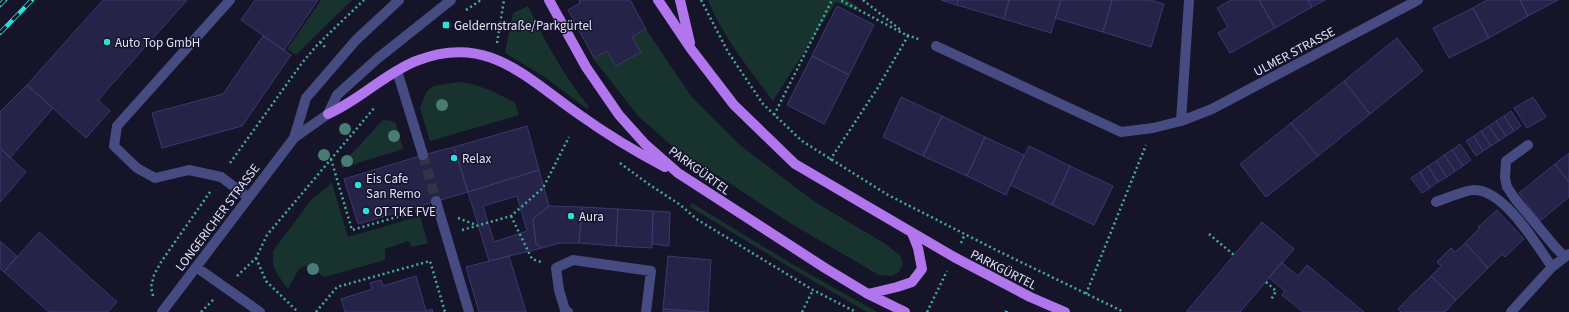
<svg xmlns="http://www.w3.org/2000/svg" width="1569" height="312" font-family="'Source Sans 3',sans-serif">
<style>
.green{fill:#18322e}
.building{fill:#252347;stroke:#3c3870;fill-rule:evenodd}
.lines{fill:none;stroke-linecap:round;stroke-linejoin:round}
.minor-tunnel{stroke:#333348;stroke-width:10;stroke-dasharray:10 5;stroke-linecap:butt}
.path{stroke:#41ae99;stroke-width:2.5;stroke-dasharray:2 3;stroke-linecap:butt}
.minor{stroke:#464b81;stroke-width:10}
.major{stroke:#b175ed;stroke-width:10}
.tram{stroke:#25e2dd;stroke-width:1}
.rail-casing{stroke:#25e2dd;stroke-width:4.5}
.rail{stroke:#151429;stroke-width:3;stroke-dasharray:9;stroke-linecap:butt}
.tree{fill:#497d73}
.poi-dot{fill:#25e2dd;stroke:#151429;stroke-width:1.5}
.labels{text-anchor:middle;stroke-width:3;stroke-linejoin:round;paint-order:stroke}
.poi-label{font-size:13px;fill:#e0e0fb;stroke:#151429;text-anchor:start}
.street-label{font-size:13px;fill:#e0e0fb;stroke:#151429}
</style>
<rect width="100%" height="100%" fill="#151429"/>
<path class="green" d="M321,0H352L296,55L287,49Z
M708,0H847L859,7L857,11L836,2L773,101C749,69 723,37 708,0Z
M528,6C545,41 564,76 589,107L587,109L546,78L505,53L513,13Z
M646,29L691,96L740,145L815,202L884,243L900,255L903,263L899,272L892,276L879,275L790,223L671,145L638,116L592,57L595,58L607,51L616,66L641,52L632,37Z
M459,82C479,84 498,93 515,103L519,115L430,141L420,108L427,91L433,86Z
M383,120L392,121L396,123L403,149L342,168L341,165Z
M332,183L348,237L420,216L428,243L412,247L408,241L385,249V260L325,277L305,266L299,269L288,289L277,274L273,265V251L312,199Z
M692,203L792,264L877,312H867L801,274L690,207Z"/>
<path class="building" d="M103,0H187L98,100L110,111L86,138L27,85Z
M255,0H318L284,50L241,20Z
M579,0H630L646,29L632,37L641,52L616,66L607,51L594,58L568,10L580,3Z
M941,0H958L957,5Z
M958,0H1009L1004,19L957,5Z
M1009,0H1061L1051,33L1004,19Z
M1061,0H1112L1103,32L1055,18Z
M1112,0H1150L1164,4L1151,47L1103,32Z
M1231,0H1259L1275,28L1230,53L1218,33L1228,27L1217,8Z
M1259,0H1308L1312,7L1275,28Z
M1308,0H1325L1312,7Z
M1487,0H1520L1528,16L1489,38L1473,8Z
M1520,0H1558L1528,16Z
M837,6L874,25L849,75L812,56Z
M1473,8L1489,38L1449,58L1433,28Z
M263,36L291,55L242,126L162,148L152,113L223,94Z
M1397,38L1423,71L1370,114L1344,81Z
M812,56L849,75L824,124L787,105Z
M1344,81L1370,114L1318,156L1291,123Z
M27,85L53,108L10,158L0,148V112Z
M901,97L942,116L923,156L883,137Z
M1533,97L1546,117L1527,128L1514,108Z
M1511,111L1521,126L1514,131L1504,116Z
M942,116L985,137L967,176L923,156Z
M1504,116L1514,131L1506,136L1496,121Z
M1496,121L1506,136L1499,141L1489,126Z
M1291,123L1318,156L1266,197L1240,164Z
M527,126L539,170L468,192L454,147Z
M1489,126L1499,141L1491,146L1481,131Z
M1481,131L1491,146L1483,151L1474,136Z
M1474,136L1483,151L1476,156L1466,141Z
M985,137L1024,155L1006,195L967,176Z
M1460,144L1471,160L1463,166L1452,150Z
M1029,146L1070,166L1052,205L1010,185Z
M454,147L468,192L358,224L344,179L423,155Z
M0,148L26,172L0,202Z
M1452,150L1463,166L1455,171L1444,155Z
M1569,153V182L1555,164Z
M1444,155L1455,171L1447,177L1436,161Z
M1436,161L1447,177L1438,182L1428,166Z
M1555,164L1569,182V197L1540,221L1519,193Z
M1070,166L1113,186L1094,225L1052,205Z
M1428,166L1438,182L1430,188L1420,172Z
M539,170L549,206L533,219L536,244L542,248L489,261L468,192ZM517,196L527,231L494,242L483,206Z
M1420,172L1430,188L1422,193L1411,178Z
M549,206L582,207L579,243H560L542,248L536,244L533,219Z
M582,207L618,209L616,246L579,243Z
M618,209L653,211L652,248L616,246Z
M1497,210L1524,239L1505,257L1502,254L1488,268L1465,243L1480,228L1478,227Z
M653,211L670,212L669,246L652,244Z
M1262,222L1294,249L1269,278L1240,312H1186Z
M39,232L117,302L108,312H49L4,272Z
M0,241L17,256L4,272L0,268Z
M1465,243L1488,268L1456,300L1431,276L1441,266L1437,262L1451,248L1455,252Z
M509,256L526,312H479L466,267Z
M668,256L711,260L708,312L663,309Z
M1281,262L1298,276L1307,265L1364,312H1303L1282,295L1285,291L1269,278Z
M416,276L426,311L432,309L433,312H345L341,299L372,289L370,283L381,280L383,286Z
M1431,276L1456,300L1445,312H1401L1398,309L1415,291H1416Z
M663,309L701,312H663Z"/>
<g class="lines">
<path class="minor-tunnel" d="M423,155L436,201"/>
<path class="path" d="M701,0L728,52L763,104L802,141L888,195L998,251L1124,312
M863,0L902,31
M466,10L481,0
M907,35L921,40
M320,42L325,47
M497,43L504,0
M774,115L832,0
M331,159L352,230L421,210
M830,160L877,89L908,36L840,0
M230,163L302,63L318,44L364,0
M620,163L647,183L679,204L698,220L813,290L856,312
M511,216L532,259L541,262
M458,218L476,225
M462,230L511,216L543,188L569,137
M1209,234L1234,255
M961,243L965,234
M256,258L266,281L298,312
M237,276L256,258L267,235L375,107
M1266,282L1276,291L1271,300
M1086,294L1146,145
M153,296L151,287L154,275L161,262L210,192
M201,312L214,299
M316,312L337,287L430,261L445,312
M802,312L813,290
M927,312L947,271"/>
<path class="minor" d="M230,0L117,126L114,146L137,168L155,178L189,170L221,177L248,197
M936,46L1121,132L1153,128L1181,121L1212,109L1418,0
M397,71L423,155
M1181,121L1189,0
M294,138L328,114L337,95L377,59L451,0
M1528,145L1506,161L1505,178L1507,187L1516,200L1556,248L1565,257
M436,201L469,312
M1436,202C1444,199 1468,189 1475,190C1505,191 1536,244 1552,267
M196,267L260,312
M162,312L294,138L306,98L356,40L399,0
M568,312L565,310L559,290L556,268L573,260L651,271L646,312
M1511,312L1552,267L1569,254"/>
<path class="major" d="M549,0L586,67L619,115L645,144L678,173L825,268L868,294L905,312
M658,0L691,49L734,105L795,164L954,257L1030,297L1065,312
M680,0L690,43
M328,114C360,100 384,74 416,61C486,33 524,76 577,113C605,133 634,151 665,167
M868,294L897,287L912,282L922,269L918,248L912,233"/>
<path class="tram" d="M1005,311L1008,312"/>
<g class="rail-casing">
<path id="rail" d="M0,5L5,0
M0,33L32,0"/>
</g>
<use href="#rail" class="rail"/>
</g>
<g class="tree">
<circle cx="442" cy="105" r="6"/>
<circle cx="345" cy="129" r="6"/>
<circle cx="394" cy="136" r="6"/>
<circle cx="324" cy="155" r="6"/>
<circle cx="347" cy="161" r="6"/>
<circle cx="313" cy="269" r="6"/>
</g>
<g class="poi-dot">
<rect x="442" y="21" width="8" height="8" rx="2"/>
<circle cx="107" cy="42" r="4"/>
<circle cx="454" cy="158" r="4"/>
<circle cx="358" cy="185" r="4"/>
<circle cx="366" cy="211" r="4"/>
<circle cx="571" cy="216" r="4"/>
</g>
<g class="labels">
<g class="poi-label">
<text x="454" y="30">Geldernstraße/Parkgürtel</text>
<text x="115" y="47">Auto Top GmbH</text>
<text x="462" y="163">Relax</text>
<text x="366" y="183">Eis Cafe<tspan x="366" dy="15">San Remo</tspan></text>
<text x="374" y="216">OT TKE FVE</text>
<text x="579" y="221">Aura</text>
</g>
<g class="street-label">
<text transform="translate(1294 51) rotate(-28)" y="5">ULMER STRASSE</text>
<text transform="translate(700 170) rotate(36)" y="5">PARKGÜRTEL</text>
<text transform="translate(217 217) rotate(-53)" y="5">LONGERICHER STRASSE</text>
<text transform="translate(1004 269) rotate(27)" y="5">PARKGÜRTEL</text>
</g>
</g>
</svg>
